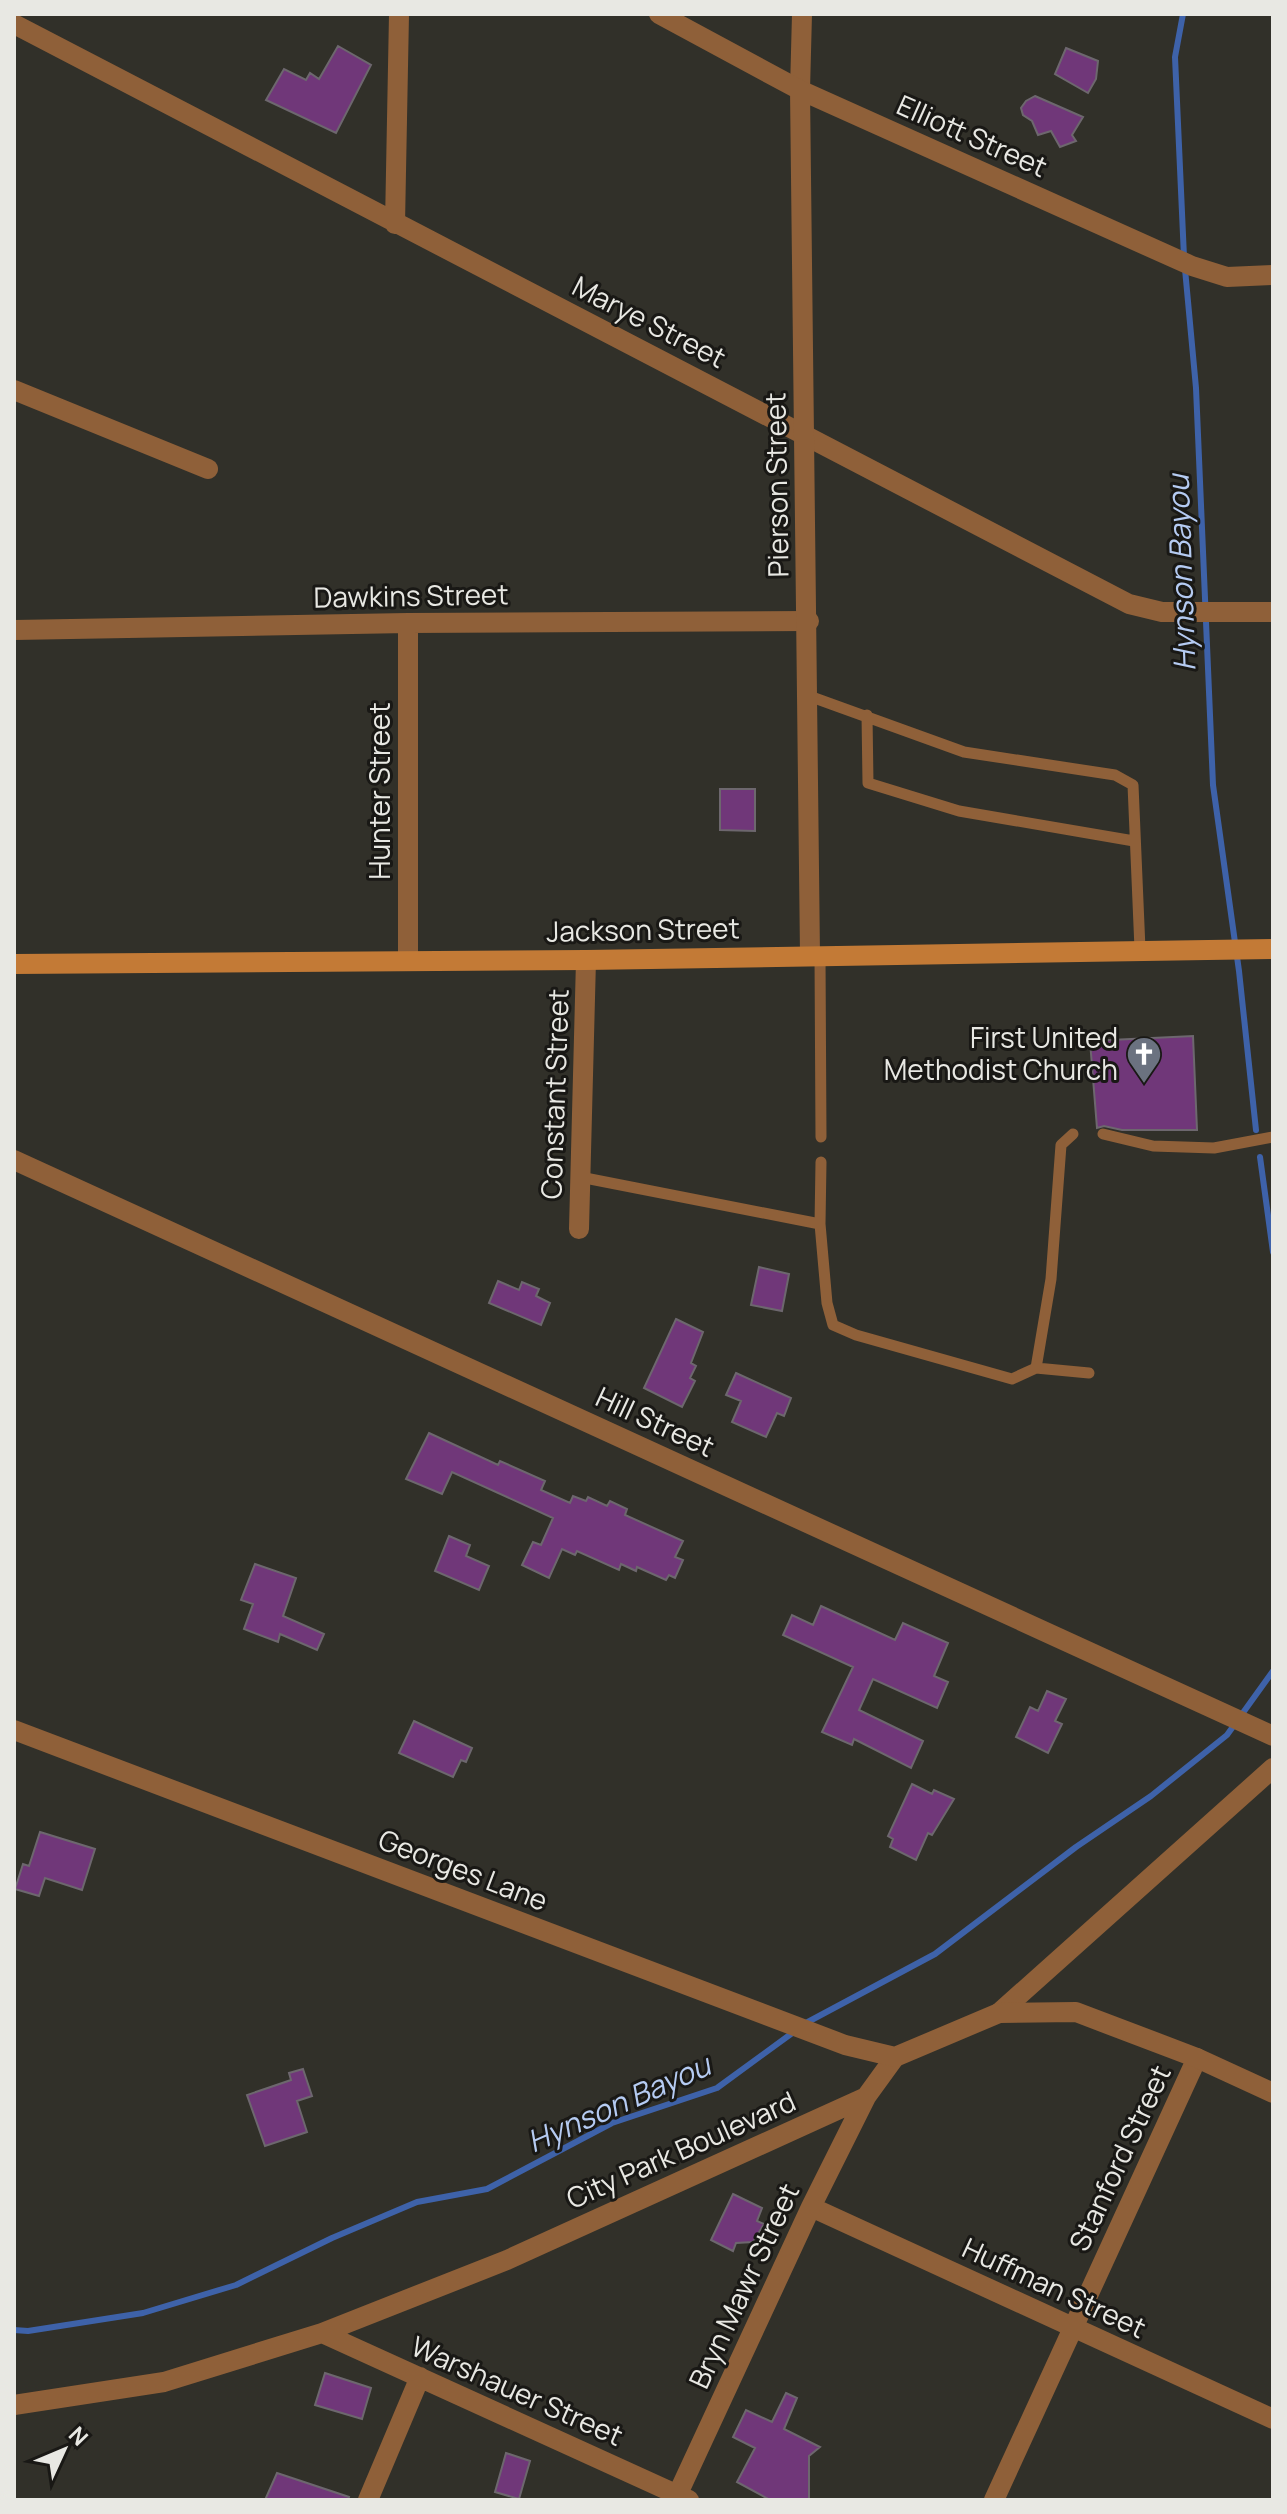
<svg xmlns="http://www.w3.org/2000/svg" width="1287" height="2514" font-family="Manrope,sans-serif">
<style>
.lines{fill:none;stroke-linecap:round;stroke-linejoin:round}
.stream{stroke:#3e62a9;stroke-width:6}
.building{fill:#703779;stroke:#6d676e;stroke-width:2}
.service{stroke:#8f6039;stroke-width:11}
.minor{stroke:#8f6039;stroke-width:20}
.tertiary{stroke:#8f6039;stroke-width:20}
.secondary{stroke:#c37a36;stroke-width:20}
.labels{text-anchor:middle;stroke-width:6;stroke-linejoin:round;paint-order:stroke}
.street-label{font-size:28px;fill:#e8e8e3;stroke:#191815}
.poi-label{font-size:28px;fill:#e8e8e3;stroke:#191815;text-anchor:end}
.water-label{font-size:30px;font-style:italic;fill:#b5cbf2;stroke:#191815}
</style>
<rect width="100%" height="100%" fill="#313029"/>
<g class="lines">
<path class="stream" d="M1183,14L1175,57L1184,257
M1185,269L1196,388L1213,785L1239,971L1256,1130
M1260,1157L1273,1252
M804,2024L935,1954L1076,1847L1151,1796L1227,1735L1273,1671
M14,2330L28,2331L143,2313L236,2285L332,2238L417,2202L487,2189L612,2123L717,2088L795,2031"/>
</g>
<path class="building" d="M338,46L371,65L336,133L266,100L284,69L306,80L310,73L319,79Z
M1066,48L1098,61L1096,79L1088,93L1055,74Z
M1035,96L1083,117L1072,135L1076,141L1060,147L1051,131L1038,135L1032,121L1023,115L1021,108L1026,101Z
M720,789H755V831L720,830Z
M1193,1036L1197,1130H1122L1104,1126L1097,1128L1090,1041Z
M759,1267L789,1274L782,1311L751,1305Z
M498,1281L519,1290L522,1282L539,1289L536,1296L550,1303L541,1325L489,1303Z
M676,1319L703,1332L691,1363L696,1366L690,1378L695,1381L682,1407L644,1388Z
M736,1373L791,1398L784,1416L777,1413L766,1437L732,1422L741,1401L726,1395Z
M429,1433L498,1465L500,1461L545,1481L541,1490L570,1503L573,1496L586,1501L588,1497L607,1506L610,1501L627,1509L625,1515L683,1541L675,1557L683,1560L675,1578L669,1575L666,1580L637,1567L636,1571L621,1564L619,1570L577,1551L575,1555L562,1549L549,1578L522,1565L533,1542L541,1545L553,1518L452,1472L442,1494L406,1479Z
M449,1536L470,1545L466,1556L489,1566L479,1590L435,1571Z
M255,1564L296,1578L283,1616L324,1634L317,1650L280,1634L278,1642L244,1629L253,1604L241,1600Z
M821,1606L895,1640L903,1623L948,1643L934,1676L948,1682L937,1708L873,1679L859,1710L923,1741L911,1768L854,1739L852,1745L822,1732L853,1667L783,1635L792,1615L813,1625Z
M1047,1691L1066,1699L1055,1721L1062,1724L1048,1753L1016,1737L1030,1707L1038,1711Z
M414,1721L472,1748L466,1762L461,1760L453,1777L399,1753Z
M912,1784L932,1794L934,1790L954,1799L932,1835L928,1833L916,1860L890,1847L893,1839L888,1836Z
M40,1832L95,1849L82,1890L45,1878L39,1896L15,1889L23,1864L29,1866Z
M303,2069L312,2096L297,2101L307,2132L265,2146L247,2095L291,2080L289,2073Z
M733,2194L762,2208L757,2221L764,2224L753,2242L736,2243L733,2251L711,2240Z
M325,2373L371,2388L362,2419L315,2405Z
M786,2393L797,2398L784,2429L820,2447L809,2456V2500H770L737,2482L755,2448L733,2437L746,2410L772,2422Z
M506,2453L530,2461L519,2499L495,2492Z
M277,2473L349,2497L348,2500H265Z"/>
<g class="lines">
<path class="service" d="M809,696L964,752L1115,775L1133,785L1140,949
M867,715L868,783L959,811L1134,841
M820,955L821,1137
M1103,1134L1153,1146L1214,1148L1273,1137
M580,1177L820,1224L827,1303L833,1325L856,1335L1012,1379L1036,1368L1089,1373
M820,1224L821,1162
M1036,1368L1051,1279L1061,1145L1073,1134"/>
<path class="minor" d="M14,24L1129,604L1162,612H1273
M800,90L802,14
M395,224L399,14
M14,390L208,469
M14,630L408,623L809,621
M408,960V623
M14,1160L1273,1736
M579,1229L586,960
M999,2013L1273,1768
M811,2207L1273,2419
M322,2333L689,2500
M14,2405L164,2382L322,2333L507,2260L866,2097L895,2057
M368,2500L420,2377
M675,2500L811,2207L866,2097
M994,2500L1197,2058"/>
<path class="tertiary" d="M659,14L800,90L1192,266L1227,277L1273,275
M800,90C802,378 809,666 810,955
M14,1730L845,2045L895,2057L999,2013L1076,2012L1197,2058L1273,2093"/>
<path class="secondary" d="M14,964L586,960L1273,949"/>
</g>
<defs>
<g id="church-pin" transform="scale(1.8)"><path d="M0 17L-7.5 6A9.5 9.5 0 1 1 7.5 6Z" fill="#6b7280" stroke="#191815"/><path d="M-1.2-6h2.4v3.5h3.3v2.4h-3.3V6h-2.4V-.1h-3.3v-2.4h3.3Z" fill="#fff"/></g>
</defs>
<g fill-rule="evenodd">
<use href="#church-pin" x="1144" y="1054"/>
</g>
<g class="labels">
<g class="street-label">
<text transform="translate(972 136) rotate(24)" y="10">Elliott Street</text>
<text transform="translate(649 322) rotate(27)" y="10">Marye Street</text>
<text transform="translate(777 485) rotate(-91)" y="10">Pierson Street</text>
<text transform="translate(411 596) rotate(-1)" y="10">Dawkins Street</text>
<text transform="translate(380 791) rotate(-90)" y="10">Hunter Street</text>
<text transform="translate(643 930) rotate(-1)" y="10">Jackson Street</text>
<text transform="translate(555 1094) rotate(-88)" y="10">Constant Street</text>
<text transform="translate(655 1422) rotate(25)" y="10">Hill Street</text>
<text transform="translate(463 1870) rotate(21)" y="10">Georges Lane</text>
<text transform="translate(681 2150) rotate(-24)" y="10">City Park Boulevard</text>
<text transform="translate(1120 2158) rotate(-65)" y="10">Stanford Street</text>
<text transform="translate(744 2286) rotate(-65)" y="10">Bryn Mawr Street</text>
<text transform="translate(1054 2288) rotate(25)" y="10">Huffman Street</text>
<text transform="translate(517 2391) rotate(24)" y="10">Warshauer Street</text>
</g>
<g class="poi-label">
<text x="1118" y="1048">First United<tspan x="1118" dy="32">Methodist Church</tspan></text>
</g>
<g class="water-label">
<text transform="translate(1182 573) rotate(-92)" y="10">Hynson Bayou</text>
<text transform="translate(619 2104) rotate(-24)" y="10">Hynson Bayou</text>
</g>
</g>
<rect width="1287" height="2514" fill="none" stroke="#e8e8e3" stroke-width="32"/>
<g transform="translate(64 2450) rotate(46)" stroke="#191815" stroke-width="6" paint-order="stroke">
<path d="M0-6L14 30L0 20L-14 30Z" fill="#e8e8e3"/>
<text y="-12" font-size="22" font-weight="bold" text-anchor="middle" fill="#e8e8e3">N</text>
</g>
</svg>
